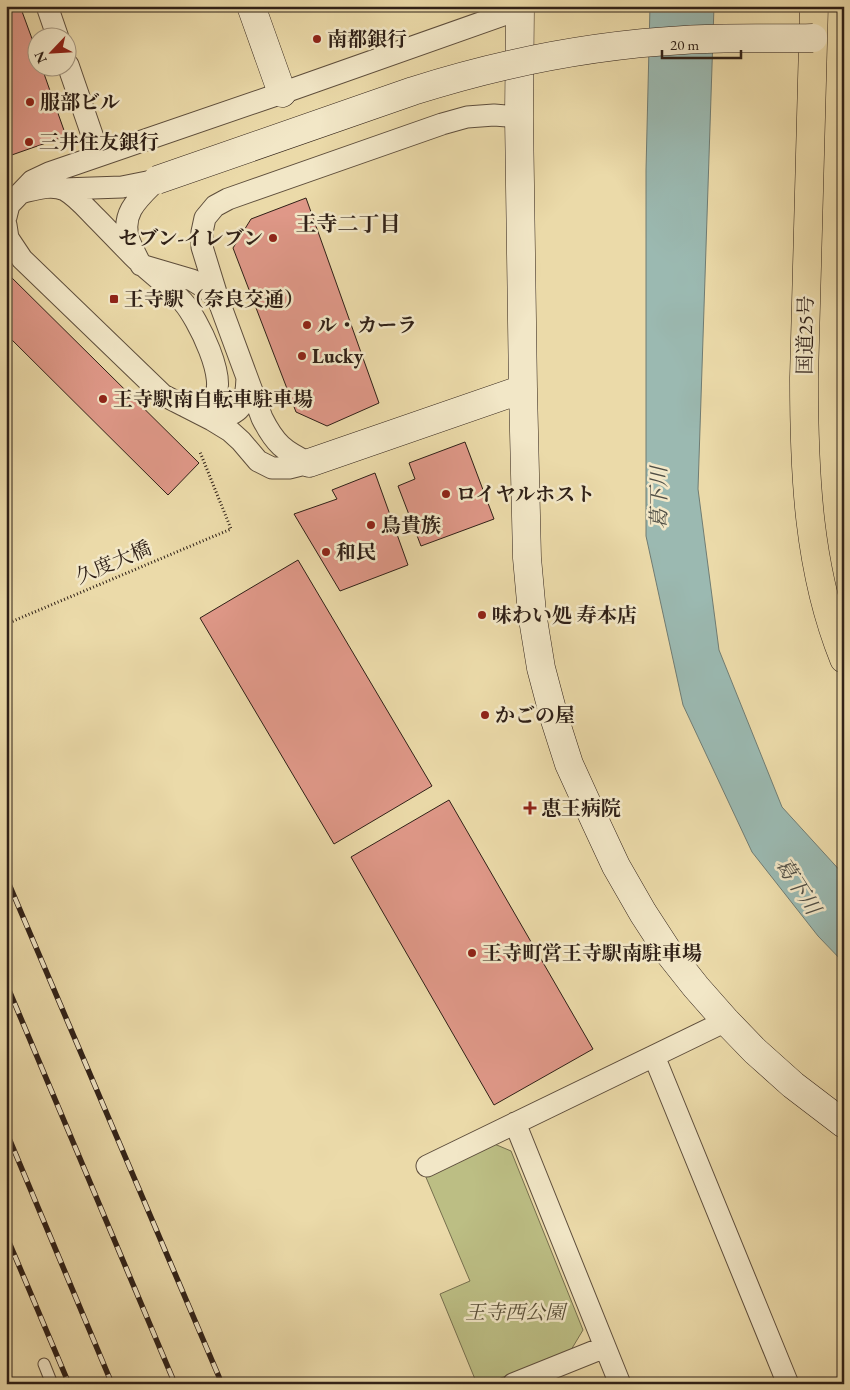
<svg xmlns="http://www.w3.org/2000/svg" width="850" height="1390" font-family="'EB Garamond','Noto Serif JP',serif">
<style>
.green{fill:#bcbe84;stroke:#766f4e}
.water{fill:#9bb9b1;stroke:#707c73}
.building{fill:#df9888;stroke:#2f2017}
.lines{fill:none;stroke-linecap:round;stroke-linejoin:round}
.lane-casing{stroke:#5e4e3c;stroke-width:13}
.street-casing{stroke:#5e4e3c;stroke-width:23}
.secondary-casing{stroke:#2f2017;stroke-width:29}
.highway-casing{stroke:#2f2017;stroke-width:29}
.path{stroke:#2f2017;stroke-width:3;stroke-dasharray:1 2.5;stroke-linecap:butt}
.lane{stroke:#f2e7c7;stroke-width:11}
.street{stroke:#f2e7c7;stroke-width:21}
.secondary{stroke:#f2e7c7;stroke-width:28}
.highway{stroke:#ebdaa9;stroke-width:28}
.rail-casing{stroke:#2f2017;stroke-width:5.5}
.rail{stroke:#f2e7c7;stroke-width:4;stroke-dasharray:11;stroke-linecap:butt}
.secondary-bridge-casing{stroke:#2f2017;stroke-width:29;stroke-linecap:butt}
.secondary-bridge{stroke:#f2e7c7;stroke-width:28}
.poi-dot{fill:#8f2418;stroke:#f2e7c7;stroke-width:2}
.labels{text-anchor:middle;stroke-width:5;stroke-linejoin:round;paint-order:stroke}
.poi-label{font-size:20px;font-weight:bold;fill:#2f2017;stroke:#f2e7c7;text-anchor:start}
.street-label{font-size:20px;fill:#2f2017;stroke:#f2e7c7}
.park-label{font-size:20px;font-style:italic;fill:#594f38;stroke:#f2e7c7}
.neighbourhood-label{font-size:21px;font-weight:bold;fill:#2f2017;stroke:#f2e7c7}
.water-label{font-size:21px;font-style:italic;fill:#4f4e45;stroke:#f2e7c7}
</style>
<rect width="100%" height="100%" fill="#ebdaa9"/>
<filter id="stains"><feTurbulence type="fractalNoise" baseFrequency=".004" numOctaves="4"/><feColorMatrix values="0 0 0 0 .2 0 0 0 0 .09 0 0 0 0 .02 0 0 0 .5 -.17"/></filter>
<radialGradient id="worn" r=".72"><stop offset=".6" stop-color="#630" stop-opacity="0"/><stop offset="1" stop-color="#630" stop-opacity=".3"/></radialGradient>
<path class="green" d="M492,1143L511,1151L583,1330L571,1350L486,1384H477L440,1294L470,1281L425,1175Z"/>
<path class="water" d="M650,6H714L698,489L719,650L782,807L844,875V963L818,936L752,852L683,705L646,536V170Z"/>
<path class="building" d="M6,6H20L38,55V68H42L66,136L6,157Z
M306,198L379,403L327,426L296,412L233,248L251,219Z
M6,272L199,463L168,495L6,334Z
M465,442L494,519L421,546L398,486L415,479L409,463Z
M375,473L408,565L340,591L294,514L337,499L332,490Z
M298,560L432,786L334,844L200,618Z
M449,800L593,1049L494,1105L351,857Z"/>
<g class="lines">
<g class="lane-casing">
<path id="lane" d="M44,1364L52,1384"/>
</g>
<g class="street-casing">
<path id="street" d="M47,6L58,38
M68,65L99,155
M157,180C139,198 120,213 129,240C132,248 137,257 141,265L192,280L205,288L218,299
M63,189L122,187L157,180
M24,192C36,189 52,184 65,190C77,197 86,208 96,218C108,230 120,243 133,256C149,272 168,285 183,302C196,316 231,384 212,399C204,405 192,405 183,405
M6,217L9,205L32,181L49,173L282,93L520,9
M6,225L8,238L22,259L163,395L212,420L230,431L241,441L258,461L272,468H289L309,463
M212,420C241,415 246,406 247,378
M309,463C284,451 275,444 262,418L218,299L202,247V232L205,218L215,206L228,199L442,124L467,117L494,115L519,117
M654,1056L788,1384
M515,1123L620,1384
M427,1166L726,1021
M513,1384L605,1347"/>
</g>
<g class="secondary-casing">
<path id="secondary" d="M251,6L282,93
M520,6L519,117L523,389L527,558L532,613L541,668L554,717L569,764L595,821L616,866L643,913L669,953L696,987L726,1021L755,1051L793,1085L844,1124
M309,463L523,389"/>
</g>
<g class="highway-casing">
<path id="highway" d="M814,6L804,378C804,474 808,570 844,659"/>
</g>
<path class="path" d="M6,624L231,529L200,452"/>
<use href="#lane" class="lane"/>
<use href="#street" class="street"/>
<use href="#secondary" class="secondary"/>
<use href="#highway" class="highway"/>
<g class="rail-casing">
<path id="rail" d="M6,877L222,1384
M6,983L175,1384
M6,1131L112,1384
M6,1235L69,1384
M6,1382L7,1384"/>
</g>
<use href="#rail" class="rail"/>
<g class="secondary-bridge-casing">
<path id="secondary-bridge" d="M157,180L413,91C501,63 592,45 684,40C727,37 770,39 813,38"/>
</g>
<use href="#secondary-bridge" class="secondary-bridge"/>
</g>
<g class="poi-dot">
<circle cx="317" cy="39" r="5"/>
<circle cx="30" cy="102" r="5"/>
<circle cx="29" cy="142" r="5"/>
<circle cx="273" cy="238" r="5"/>
<rect x="109" y="294" width="10" height="10" rx="2.5"/>
<circle cx="307" cy="325" r="5"/>
<circle cx="302" cy="356" r="5"/>
<circle cx="103" cy="399" r="5"/>
<circle cx="446" cy="494" r="5"/>
<circle cx="371" cy="525" r="5"/>
<circle cx="326" cy="552" r="5"/>
<circle cx="482" cy="615" r="5"/>
<circle cx="485" cy="715" r="5"/>
<path d="M527.5 800.5h5v5h5v5h-5v5h-5v-5h-5v-5h5z"/>
<circle cx="472" cy="953" r="5"/>
</g>
<g class="labels">
<g class="poi-label">
<text x="327" y="46">南都銀行</text>
<text x="40" y="109">服部ビル</text>
<text x="39" y="149">三井住友銀行</text>
<text x="263" y="245" text-anchor="end">セブン-イレブン</text>
<text x="124" y="306">王寺駅（奈良交通）</text>
<text x="317" y="332">ル・カーラ</text>
<text x="312" y="363">Lucky</text>
<text x="113" y="406">王寺駅南自転車駐車場</text>
<text x="456" y="501">ロイヤルホスト</text>
<text x="381" y="532">鳥貴族</text>
<text x="336" y="559">和民</text>
<text x="492" y="622">味わい処 寿本店</text>
<text x="495" y="722">かごの屋</text>
<text x="541" y="815">恵王病院</text>
<text x="482" y="960">王寺町営王寺駅南駐車場</text>
</g>
<g class="street-label">
<text transform="translate(805 335) rotate(-89)" y="7">国道25号</text>
<text transform="translate(113 562) rotate(-23)" y="7">久度大橋</text>
</g>
<g class="park-label">
<text x="515" y="1319">王寺西公園</text>
</g>
<g class="neighbourhood-label">
<text x="348" y="231">王寺二丁目</text>
</g>
<g class="water-label">
<text transform="translate(659 498) rotate(-90)" y="7">葛下川</text>
<text transform="translate(798 886) rotate(57)" y="7">葛下川</text>
</g>
</g>
<rect width="850" height="1390" fill="none" stroke="#ebdaa9" stroke-width="25"/>
<rect x="8" y="8" width="835" height="1375" fill="none" stroke="#2f2017" stroke-width="2.5"/>
<rect x="12" y="12" width="825" height="1365" fill="none" stroke="#2f2017"/>
<g transform="translate(52 52) rotate(245)"><circle r="24" fill="#f2e7c7" stroke="#a49781"/>
<path d="M0-4L9 19L0 12L-9 19Z" fill="#8f2418"/>
<text y="-8" font-size="14" font-weight="bold" text-anchor="middle" fill="#2f2017">N</text>
</g>
<path d="M662 50v8h79v-8" fill="none" stroke="#2f2017" stroke-width="2.5"/>
<text x="670" y="50" font-size="15" fill="#2f2017" stroke="#f2e7c7" stroke-width="4" paint-order="stroke">20 m</text>
<rect width="100%" height="100%" filter="url(#stains)"/>
<rect width="100%" height="100%" fill="url(#worn)"/>
</svg>
